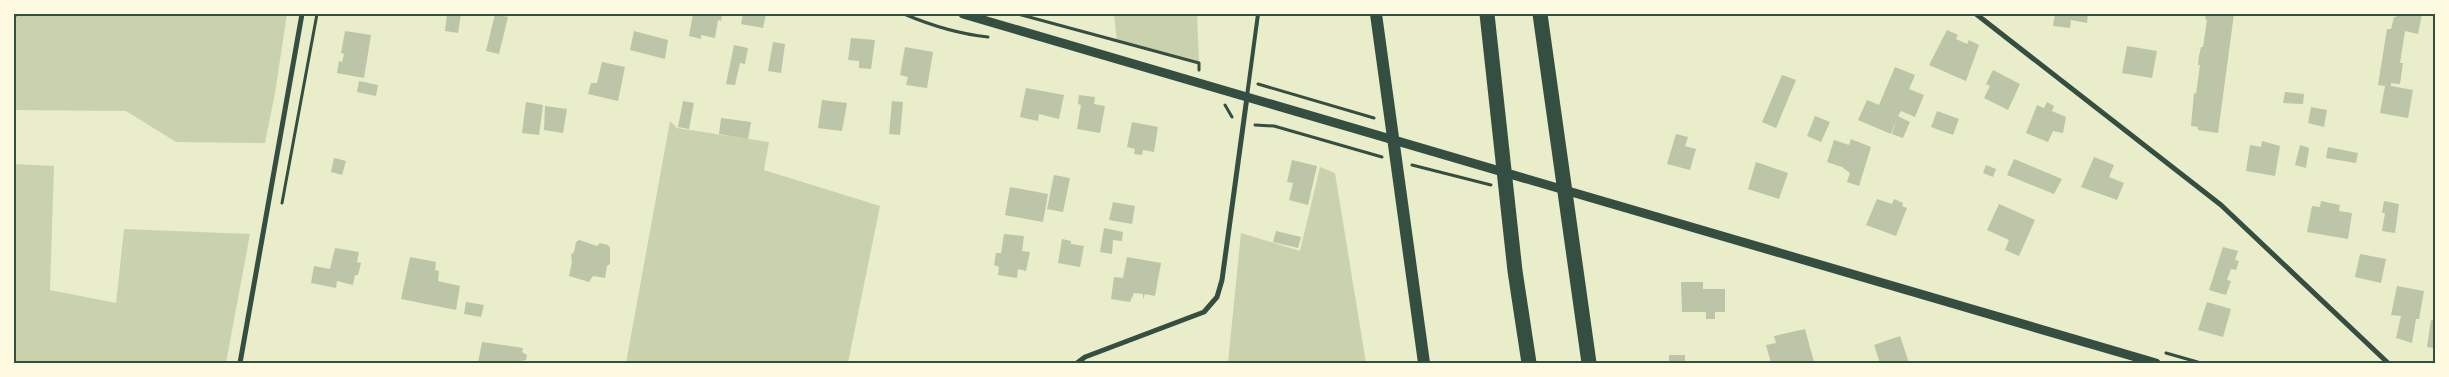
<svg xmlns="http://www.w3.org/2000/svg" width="2449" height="377" font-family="'PT Serif',serif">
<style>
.green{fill:#cad2ad}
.building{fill:#bcc5a7}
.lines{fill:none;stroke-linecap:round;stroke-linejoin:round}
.path{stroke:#344e41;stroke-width:3}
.service{stroke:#344e41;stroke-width:4}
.minor{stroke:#344e41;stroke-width:5}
.tertiary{stroke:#344e41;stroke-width:9}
.primary{stroke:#344e41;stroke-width:12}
.motorway{stroke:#344e41;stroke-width:15}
.neatline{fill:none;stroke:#344e41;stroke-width:2}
</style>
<rect width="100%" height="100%" fill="#e9edc9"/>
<path class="green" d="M14,14H287L275,93L265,143L176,142L126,111L14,110Z
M1114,14H1197L1199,63L1117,42Z
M670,121L677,128L769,142L764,170L880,206L848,363H626Z
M14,164L54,166L50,290L116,303L124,229L250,234L226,363H14Z
M1320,167L1335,173L1366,363H1228L1241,233L1300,251Z"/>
<path class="building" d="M447,14H461L458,33L445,31Z
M495,14L508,17L499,54L486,51Z
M693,14H722L721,21L718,20L715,38L701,35V39L689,36Z
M743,14H766L763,28L741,24Z
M2055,14H2088L2087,23L2071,20L2070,28L2053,26Z
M2206,14H2234L2218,133L2198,130V127L2191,126L2194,93L2196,94L2200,65H2198L2199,56L2201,47H2203L2207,20L2205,19Z
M2397,14H2422L2418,34L2405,31L2400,63H2403L2400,84L2391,83V86L2413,90L2408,118L2380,113L2385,86L2378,85L2387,29H2391L2394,17H2396Z
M1947,30L1958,35L1956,39L1967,44L1969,40L1979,45L1966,81L1929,65Z
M345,31L371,35L364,78L337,73L339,61L342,62L344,54L341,53Z
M634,31L668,40L665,59L630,50Z
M851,38L875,40L871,69L859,68V61L848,60Z
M773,42L785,44L781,73L768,71Z
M734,45L748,48L745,64L740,63L735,85L726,84Z
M2127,46L2157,51L2152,78L2122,73Z
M905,47L933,52L927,88L906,85L908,77L900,75Z
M602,62L625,67L618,101L588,94L591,83H597Z
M1895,67L1915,75L1909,89L1924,95L1915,117L1901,111L1898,116L1910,122L1903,138L1892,134L1896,120L1891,134L1858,120L1867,100L1879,105Z
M1993,70L2020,84L2008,110L1984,98L1990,86L1986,84Z
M1782,75L1796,80L1776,128L1762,122Z
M359,81L378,85L376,96L357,92Z
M1026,88L1064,95L1059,119L1039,114L1038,121L1020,117Z
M2285,92L2304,94L2303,104L2283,103Z
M1079,95L1095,97L1094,104L1105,106L1100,133L1077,129L1081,105L1078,104Z
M822,100L847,103L842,131L818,128Z
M683,101L694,103L689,129L678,127Z
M892,101L903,102L900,135L889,134Z
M526,102L543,105L539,135L522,133Z
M2047,102L2054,106L2052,111L2066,117L2063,133L2053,131L2048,142L2026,133L2037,105L2044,108Z
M545,106L567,109L563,133L544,130Z
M2311,107L2327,110L2324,127L2308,123Z
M1937,111L1959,119L1953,135L1931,127Z
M1815,116L1830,122L1821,142L1807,136Z
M721,118L751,122L748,139L719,134Z
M1132,122L1158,127L1154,152L1143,150L1142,155L1134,154L1135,149L1127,147Z
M1676,134L1688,137L1685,146L1696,149L1690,170L1667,164Z
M1851,139L1871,147L1859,186L1847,182L1850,173L1842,167L1827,162L1834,140L1849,145Z
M2262,141L2280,146L2275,176L2246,171L2250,145L2261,147Z
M2300,145L2309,148L2306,168L2295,165Z
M2328,147L2358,153L2356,163L2326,158Z
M2094,157L2114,165L2109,177L2124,183L2117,200L2081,187Z
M334,158L346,161L342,175L331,172Z
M2014,159L2062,179L2054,194L2007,175Z
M1292,160L1317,166L1308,205L1289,200L1293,183L1287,182Z
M1756,162L1788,173L1779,199L1748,189Z
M1986,165L1996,169L1993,177L1983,173Z
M1054,175L1070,178L1063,212L1047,209Z
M1010,187L1048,194L1043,222L1005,215Z
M1877,199L1892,204L1894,199L1903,203L1902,206L1907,208L1896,236L1866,225Z
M2321,201L2340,205L2339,211L2352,213L2348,239L2307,232L2312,206L2320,207Z
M2384,201L2399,204L2395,233L2382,231L2385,213H2382Z
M1113,202L1135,206L1132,224L1109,220Z
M1999,204L2035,220L2019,256L2005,250L2009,240L1987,230Z
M1104,228L1123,232L1122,241L1113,240L1112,254L1100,252Z
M1276,231L1301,237L1298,248L1273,242Z
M1004,234L1024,236L1022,251L1030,252L1026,271L1018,269L1017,278L998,275L999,267L994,265L996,253H1001Z
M1062,239L1071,241V244L1084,246L1080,267L1058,263Z
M579,240L597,246L600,243L608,245L610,248V264L607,266L605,278L593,276L589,282L569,276L572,262L571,255L574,252L576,242Z
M2223,247L2238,251L2235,260L2239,261L2236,270L2231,269L2227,280L2231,281L2226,295L2209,290Z
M335,248L359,252L357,262L361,263L358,275H355L353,285L337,281L336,288L311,283L314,266L330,269Z
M2360,254L2386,259L2381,283L2355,277Z
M410,257L436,262L435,270L439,271L438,281L460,286L456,310L401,299Z
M1127,257L1161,263L1155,296L1145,294L1143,299V294L1134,293L1130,302L1111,299L1114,277L1123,278Z
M1681,282H1703V289H1725V312H1715V319H1706V312H1682Z
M2397,286L2424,291L2419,319H2416L2412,343L2396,338L2401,316L2391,315Z
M466,302L484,305L481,317L464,314Z
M2207,302L2231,309L2223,337L2198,330Z
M2431,320H2435V348L2427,347Z
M1805,329L1814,362L1771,363L1766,345L1776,343L1774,336Z
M1900,336L1909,363H1880L1874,345Z
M482,342L523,348L522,352L527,355L526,360L521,361L520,363H478Z
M1669,355H1685V363H1669Z"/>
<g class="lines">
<path class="path" d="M904,14C930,25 959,34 988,37
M1018,14L1199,63V70
M14,16L18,14
M1258,84L1374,118
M1225,105L1232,117
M1255,125L1274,126L1382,157
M1412,165L1491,185
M282,203L317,14
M2166,353L2201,363"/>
<path class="service" d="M1247,96L1258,14"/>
<path class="minor" d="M1976,14L2221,205L2388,363
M240,363L302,14
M1077,363L1085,357L1204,312L1217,297L1222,280L1247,97"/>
<path class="tertiary" d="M963,14L2156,363"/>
<path class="primary" d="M1376,14L1424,363"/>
<path class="motorway" d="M1487,14L1515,271L1529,363
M1540,14L1589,363"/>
</g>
<rect width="2449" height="377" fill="none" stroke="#fefae0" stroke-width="30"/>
<rect x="15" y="15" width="2419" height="347" class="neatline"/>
</svg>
